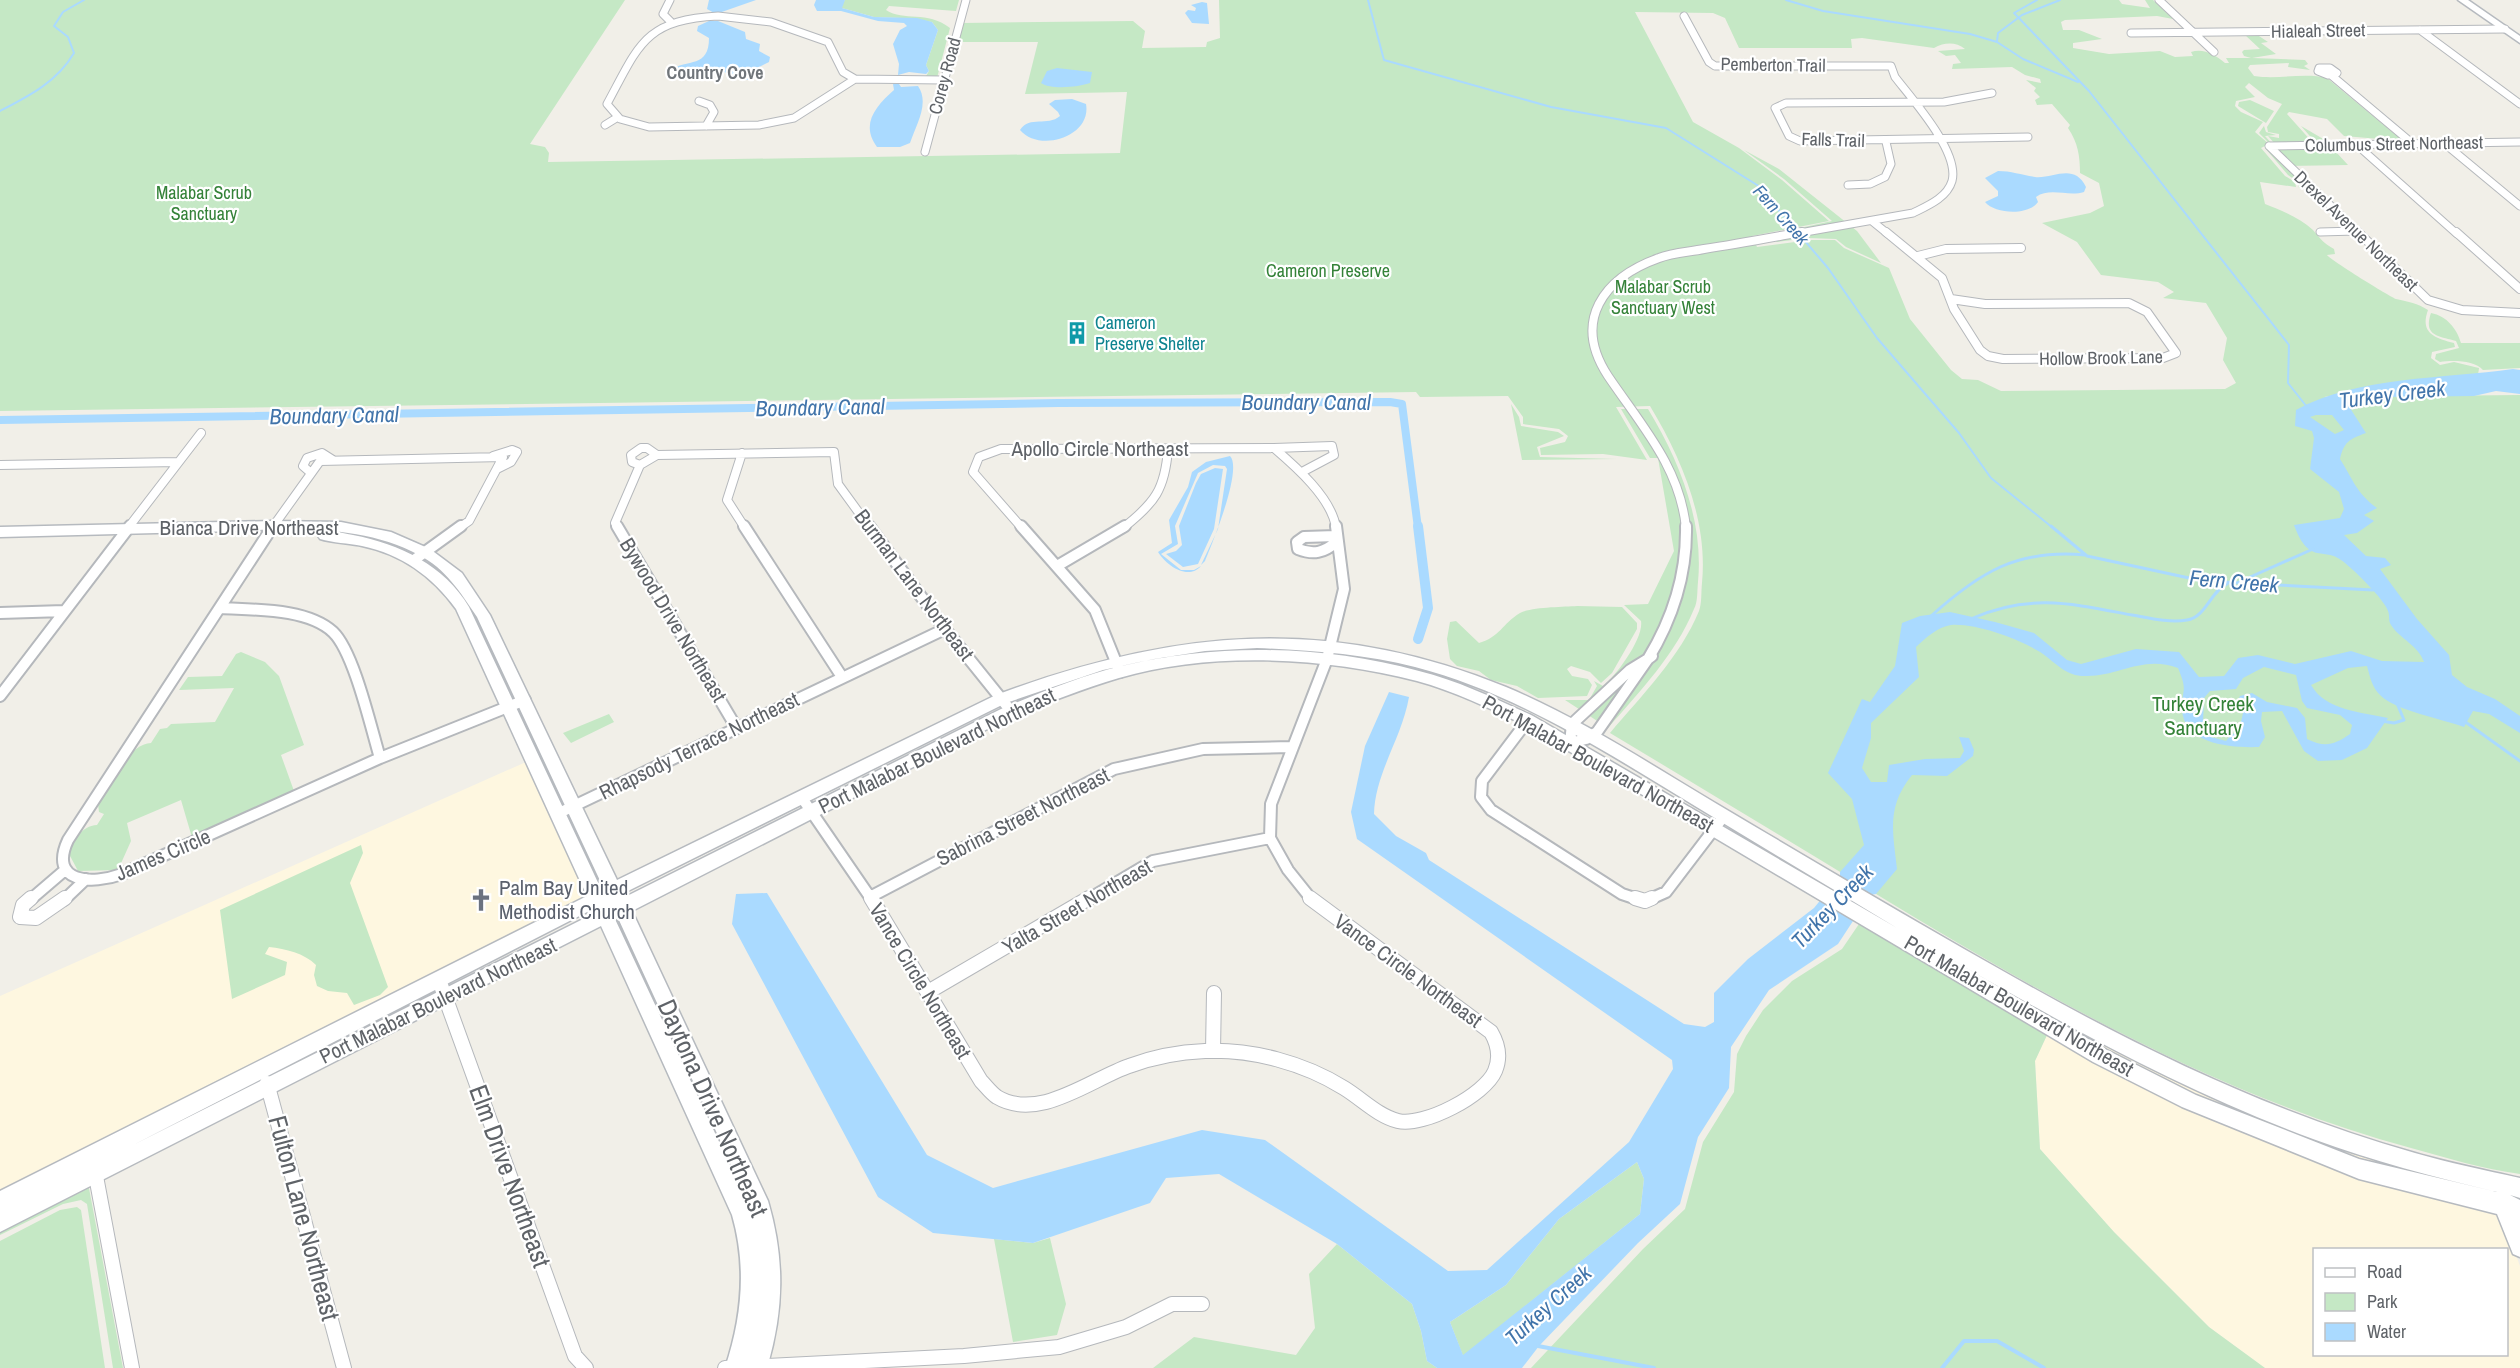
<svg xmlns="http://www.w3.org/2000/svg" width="2520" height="1368" font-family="'Archivo Narrow',sans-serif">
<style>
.commercial{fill:#fef7e0;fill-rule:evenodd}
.green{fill:#c5e8c5;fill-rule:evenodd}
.water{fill:#aadaff;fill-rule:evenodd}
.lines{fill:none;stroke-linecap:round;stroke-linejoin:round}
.stream-far2{stroke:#aadaff;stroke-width:2}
.stream-far1{stroke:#aadaff;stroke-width:3}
.stream{stroke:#aadaff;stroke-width:4}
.canal-far1{stroke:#aadaff;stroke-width:8}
.canal{stroke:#aadaff;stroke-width:10}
.street-far3-casing{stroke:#b5b8bc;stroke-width:9}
.street-far2-casing{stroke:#b5b8bc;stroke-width:10}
.street-far1-casing{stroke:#b5b8bc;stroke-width:14}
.street-casing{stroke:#b5b8bc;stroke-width:16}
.secondary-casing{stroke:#b6babf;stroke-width:3}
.street-far3{stroke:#fff;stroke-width:7}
.street-far2{stroke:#fff;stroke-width:8}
.street-far1{stroke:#fff;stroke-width:10}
.street{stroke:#fff;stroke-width:14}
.secondary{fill:#fff;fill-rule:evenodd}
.labels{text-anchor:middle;stroke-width:4.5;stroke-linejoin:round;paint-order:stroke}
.far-street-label{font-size:18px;fill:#5f6368;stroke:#fff}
.far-neighbourhood-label{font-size:18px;font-weight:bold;fill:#70757a;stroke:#fff}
.far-park-label{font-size:18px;fill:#348238;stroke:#fff}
.far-water-label{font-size:18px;font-style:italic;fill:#4174aa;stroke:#fff}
.far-culture-label{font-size:18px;fill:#0d838f;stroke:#fff;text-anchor:start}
.street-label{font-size:21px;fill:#5f6368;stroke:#fff}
.park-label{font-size:21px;fill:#348238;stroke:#fff}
.worship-label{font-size:21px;fill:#5b616d;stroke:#fff;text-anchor:start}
.water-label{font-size:22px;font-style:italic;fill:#4174aa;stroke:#fff}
.near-street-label{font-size:26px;fill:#5f6368;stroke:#fff}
</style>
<rect width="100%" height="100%" fill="#f1efe8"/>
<path class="commercial" d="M526,762L588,898L0,1195V996Z
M2056,1016L2123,1053L2490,1189L2494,1198L2358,1161L2189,1095L2053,1023Z
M2048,1033L2099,1062L2500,1213L2520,1266V1368H2265L2209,1327L2114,1232L2040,1149L2035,1061ZM2314,1250H2506V1354H2314Z"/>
<path class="green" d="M0,0H625L530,144L545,147L549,153L548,162L1120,153L1127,92L1025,94L1038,42H958L962,23L1133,21L1145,31L1142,48L1206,47L1207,42L1220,38L1219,0H2119L2122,4L2150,8L2145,0H2153L2173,19L2157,16L2065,20L2061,22L2063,30H2079L2102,39L2073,43V48L2109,54L2160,51L2175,57L2193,56L2191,52C2204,48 2215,55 2225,63H2229L2226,58H2251L2244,56L2242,52L2244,50L2260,49L2245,35L2259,36L2268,42L2261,43L2276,54L2252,58L2305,60L2308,64L2304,66L2310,70L2288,67L2289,63L2250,65L2248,68L2254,76C2279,80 2304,72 2327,78L2403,141L2344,136L2327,119L2289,112L2287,114L2313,143L2275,144L2268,136L2279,138V134L2268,132L2267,127L2282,104L2268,98L2249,83L2245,87L2255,97L2236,101L2235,106L2241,112L2263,122L2255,132L2269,144L2261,148L2285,176L2295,182L2296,187L2260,182L2265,204C2281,210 2300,218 2313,230C2321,239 2323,243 2334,249L2335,254L2327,255C2332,261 2389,296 2396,299C2409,302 2417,303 2428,310C2420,332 2433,338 2454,343L2455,347L2432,352L2431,358L2440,365L2454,362L2479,368L2478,375L2425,379L2324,397L2520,395V1174C2483,1169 2447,1158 2411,1148C2220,1096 2049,999 1881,897C1791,842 1700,787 1610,733C1642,695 1680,657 1699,611C1702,603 1701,592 1702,583C1708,521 1682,459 1650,406L1616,407L1647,460L1603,454L1541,455L1540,448L1565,442L1568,436L1559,429L1523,424V417L1508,396L1420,397L1416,392L0,411ZM1635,12L1713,13L1725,18L1739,48H1852L1851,39L1862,38L1934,48C1945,42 1956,42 1965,49L1938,51L1946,56L1955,55L1961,63L1953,64L1952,69L2012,67L2025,75L2040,79L2041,83L2026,80L2036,88L2034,91L2040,97L2035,100L2037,105L2052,104L2070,125L2068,128C2078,143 2080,156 2080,173L2099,183L2104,206L2090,213L2042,223L2077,242L2101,275L2158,282L2174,292L2163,298L2206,303L2227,338L2223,360L2236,383L2225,389L2001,391L1978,380L1962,379L1951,370L1910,319L1889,268L1844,248L1835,240H1810L1757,247L1752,236L1829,221L1782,180L1739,148L1693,122Z
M845,0H959L956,11L889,6L886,10C904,22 927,10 950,28L937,78H925L929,71L926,65L938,30L932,22L902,18L874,17L842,8L841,6Z
M2250,100L2274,111L2264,126L2266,132L2276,135L2265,136L2272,144L2316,143L2301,126L2325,140L2348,165L2288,166L2310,188H2299L2298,182L2288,175L2265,148L2271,145L2259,133L2266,123L2238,106L2239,102Z
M1744,150L1779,169L1857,231L1881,263L1846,247L1836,239L1808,238L1777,242L1768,235L1832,221L1784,179Z
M2431,313C2447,316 2457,329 2461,343H2520V368L2483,370C2475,360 2452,360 2440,362L2435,359L2436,354L2459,348L2456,341C2438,336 2423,336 2431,313Z
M1511,404L1519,417L1521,426L1558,432L1564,436L1537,447L1540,457L1617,459L1522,460Z
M1621,409H1648C1679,460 1704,521 1698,582C1697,591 1698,602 1694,609C1675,655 1640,691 1608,728L1565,700H1589L1597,686L1594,681L1603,686C1616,676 1644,638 1641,621L1624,605L1648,604L1674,551L1658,458H1650Z
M1577,606L1622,607L1637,623V629L1612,673L1601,683L1590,672L1571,666L1567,669L1572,676L1588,679L1592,685L1587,696L1538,698L1517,686L1491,680L1479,671L1457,666L1450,659L1447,639L1450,622L1456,621L1479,643C1500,637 1502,624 1520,613C1531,607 1563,607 1577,606Z
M241,652L265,662L279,676L304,745L281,755L294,791L193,841L181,800L127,823L131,841L118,870L78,871L68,852C75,840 81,826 97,825L104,814L99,812L98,804C109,786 129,743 151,743L160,729L167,728L171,724L215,722L234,688L179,690L188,677L222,676L236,654Z
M609,714L614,722L571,743L563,733Z
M361,845L363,853L350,883L388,987L380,995L354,1005L347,993L328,991L317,986L314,975L316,965C304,953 286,949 269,947L265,954L287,962L285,975L232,999L220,910Z
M1861,921L2048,1033L2035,1061L2040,1149L2114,1232L2209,1327L2265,1368H1531L1643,1249L1685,1209L1703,1142L1734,1092L1737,1054L1746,1036L1763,1010L1792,981L1842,949Z
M1637,1162L1644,1179L1640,1214L1463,1356L1450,1322L1506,1285L1559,1219Z
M88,1183L123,1368H113L87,1204L81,1200L63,1204L0,1235V1228Z
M77,1207L81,1210L105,1368H0V1241L60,1210Z
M1050,1238L1066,1304L1057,1335L1013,1342L994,1239L1033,1243Z
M1337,1244L1412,1304L1421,1331L1427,1361L1437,1368H1153L1194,1337L1296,1355L1315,1328L1309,1274Z"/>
<path class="water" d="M709,0H756L716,14L707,9Z
M816,0H845L842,8L874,17L917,18L932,22L938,30L926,65L929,71L926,74L909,72L898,75L899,64L893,44L900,30L907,26L904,23L878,21L841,11H817L814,5Z
M1202,2L1207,3L1209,24L1192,23L1185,13L1188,10L1195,11L1196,8L1191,5Z
M709,21H718L745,32L746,39L760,44L759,51L770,57L769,62L759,67L764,75L747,80L721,71L689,73L669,70C688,59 709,68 709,38L697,31L698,26Z
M1057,68L1092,72L1090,83C1079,87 1051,90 1041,83L1047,71Z
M893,84H899L901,87L918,86C930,103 916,125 910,143L900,147H877C860,124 876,106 894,90Z
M1072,99L1086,104C1092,137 1039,153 1020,130C1030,115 1047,127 1060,116L1058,112L1049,104L1055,100Z
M1998,171C2011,171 2022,175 2035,177C2053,179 2074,162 2086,187L2084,192C2068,197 2050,187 2036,197L2038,202C2028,216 1995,214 1985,202L1998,196V191L1985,178Z
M2513,369L2520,370V394L2496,391L2474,396L2386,397L2348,405L2366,433C2349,439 2344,442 2340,459C2353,479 2356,493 2377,508L2364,515L2374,521L2357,533L2344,535L2366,556L2385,558L2391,565L2380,569L2417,619L2449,655L2452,675L2467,687L2495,699L2520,716V733L2489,714L2473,711L2464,727C2443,719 2396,711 2380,695C2372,687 2370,677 2367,666L2348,668L2311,685C2326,711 2362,712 2388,718L2367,748L2342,760L2318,761L2304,751L2282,711L2262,712L2261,721L2265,737L2259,747C2233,748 2183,745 2182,709C2182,687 2188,692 2178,668C2143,655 2120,676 2087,676C2067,677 2058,665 2043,654C2022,640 1977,623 1951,625C1937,627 1926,638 1916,647L1919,677L1871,723V738L1862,768L1871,782H1887L1889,765L1925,759L1960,758L1964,751L1959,737L1969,738L1974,750L1973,756L1947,776L1912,775C1886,807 1893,832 1897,869L1876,894L1870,895L1838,944L1769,990L1731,1047L1729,1088L1698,1137L1680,1204L1638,1243L1539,1346L1522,1368H1437L1427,1361L1421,1331L1412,1304L1337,1244L1219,1174L1166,1178L1150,1203L1033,1243L933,1233L878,1197L732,924L736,894L767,893L927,1155L993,1188L1202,1130L1265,1140L1448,1271L1487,1270L1629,1142L1673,1069L1672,1060L1357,839L1351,812L1365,746L1389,692L1409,697C1402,738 1375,773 1374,814L1396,836L1426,853L1429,860L1684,1024L1705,1027L1714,1022V993L1748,959L1814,908L1840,876V872L1864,845L1852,799L1828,773L1862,699L1870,702L1895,666L1902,623L1920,616L1950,612L1995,622L2034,633L2067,660L2081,664L2136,649L2179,652L2199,677L2224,676L2238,658L2258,655L2295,664L2351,651L2382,661L2424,662C2418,645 2400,639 2391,625C2388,620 2390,616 2388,611C2384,599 2356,572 2345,563C2324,544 2310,568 2294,525L2340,518L2344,509L2339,492L2310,469L2314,438L2312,431L2295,426L2296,410C2357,376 2444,379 2513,369ZM2316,415H2332L2344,430L2335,434L2310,417ZM2264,667L2296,675L2302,701L2307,708L2340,715L2352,725L2350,734C2334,745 2325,748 2307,739L2305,718L2297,708L2267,702L2252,693L2240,696L2235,707L2243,713L2239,731L2231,735L2226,741L2211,737L2203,723L2204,698L2210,691L2236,689L2243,678ZM1637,1162L1644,1179L1640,1214L1463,1355L1450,1322L1506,1285L1559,1219Z
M1230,456C1243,469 1212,544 1205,561L1201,565L1218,529L1227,469L1225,466L1213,465L1198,473L1175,526L1178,544L1161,554L1181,570H1194L1201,566C1188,581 1166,565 1158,552L1172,543L1169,520L1188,487L1192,472L1206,462Z
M1215,468L1223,469L1214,529L1198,564L1183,567L1166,554L1176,551L1182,545L1179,526L1196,483L1201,474Z"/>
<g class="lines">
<path class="stream-far2" d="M1368,0L1384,60L1551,107L1666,128L1757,185L1828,268L1877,338L1959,433L1991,478L2053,528
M1786,0L1823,11L1970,34L1997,42L2023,59L2078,82
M2037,0L2014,13L2089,91L2289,345L2288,383L2307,407
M1997,41L1998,33L2022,15L2060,0
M0,111C29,96 57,82 74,53L68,37L54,26L63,12L84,0"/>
<path class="stream-far1" d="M2051,526L2087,556L2203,581L2373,590
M2239,582L2313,549
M1931,616C1980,572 2017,549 2085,555
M1973,618C2030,593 2073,604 2132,615C2149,618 2169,623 2187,620C2206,617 2210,592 2227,584
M2381,721L2394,723L2404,720L2396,701
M2464,721L2520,761"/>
<path class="stream" d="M1538,1346L1654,1368
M1942,1368L1964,1341H1997L2044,1368"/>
<path class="canal-far1" d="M0,420L1058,403L1390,402L1402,404L1418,528"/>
<path class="canal" d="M1418,526L1428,608L1418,639"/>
<g class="street-far3-casing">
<path id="street-far3" d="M670,0L663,14L671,22
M2159,0L2214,52
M718,16L771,22L828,42L843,72L855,79L794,118L759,125L649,127L620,119L607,104C639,45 644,20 718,16Z
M1684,16L1709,62L1715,66H1891L1895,77C1912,99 1960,152 1952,181C1947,198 1927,206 1913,213L1794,234
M2420,30L2520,104
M2131,33L2505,29
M2319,68H2330L2337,73L2328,75L2318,71Z
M2331,75L2413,144
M855,79L943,80
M1992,93L1944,102L1786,103L1775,108L1789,136L1800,141L2028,137
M699,101L710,105L714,112L706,126
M605,125L618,117
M2444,143L2520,206
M2357,145L2457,234
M2269,146L2360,234
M2269,146L2520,142
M925,152L966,0
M1848,185L1870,184L1885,177L1891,164L1886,142
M1872,221L1888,234
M2320,232L2356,231"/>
</g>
<g class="street-far2-casing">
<path id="street-far2" d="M1886,232L1942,278L1954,309L1980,350L1988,356L2003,359L2163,358L2176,353L2147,312L2129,303L1985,304L1951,299
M2358,232L2428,300L2462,310L2520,313
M2456,232L2520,289
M1918,256L1946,249L2021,248
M1274,448L1332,446L1334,455L1302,472
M742,453L727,500L745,528
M493,456L512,450L517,452L511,462L497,469
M0,465L178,462
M640,465L632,462L631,455L641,448H647L657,455
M311,473L303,466L307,458L322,453L333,460
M128,528L201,433
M272,528L320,461L503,457L469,521L459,528
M618,528L615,523L640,465L657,455L834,452L838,484L870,528
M1022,528L973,472L979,457L1001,449L1274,448C1295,466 1332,498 1336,528
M1123,528C1155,503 1165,489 1168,449
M1686,528C1680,467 1641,425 1608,376C1572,321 1603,278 1659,258C1672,253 1689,252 1704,249C1737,244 1769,238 1802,232"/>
</g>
<g class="street-far1-casing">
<path id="street-far1" d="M273,526L68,840C48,883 92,885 122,874L380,758L525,700
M617,526L736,727
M744,526L842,677
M869,526L945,629L1011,711
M1021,526L1095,610L1120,672
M1336,536L1304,537L1297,542L1298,549C1313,555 1324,553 1336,542
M414,560L461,526
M1057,566L1125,526
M221,608C254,610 307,608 333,632C354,652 371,728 380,758
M0,613L64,611
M1648,659L1597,732L1586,739L1570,743L1572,724L1630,670Z
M1648,659C1673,618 1687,574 1686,526
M1648,659L1652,656
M0,696L130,526
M1528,720L1482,781L1481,797L1491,810L1622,894L1640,900
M802,798L872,900
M557,814L945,629
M870,897L1114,769L1203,749L1291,747
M30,900L65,870
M64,900L86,879
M1087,900L1153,861L1270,838
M1312,900L1288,870L1270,838L1271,804L1327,659L1344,589L1336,526
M1648,900L1666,892L1724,816"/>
</g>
<g class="street-casing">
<path id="street" d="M31,898L23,905L20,917L36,918L65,898
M871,898L981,1081C986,1086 991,1093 997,1097C1039,1122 1091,1079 1129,1066C1153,1057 1180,1052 1205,1051C1252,1049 1304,1063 1344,1088C1362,1099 1378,1116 1398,1121C1424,1127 1485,1095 1495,1071C1501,1057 1498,1044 1491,1032L1310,898
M1635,898L1645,901L1652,898
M439,980L575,1356L586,1368
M928,992L1089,898
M1213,1051L1214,993
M267,1083L344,1368
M95,1171L132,1368
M725,1368L964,1356L1059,1347L1126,1327L1172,1304H1202"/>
</g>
<g class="secondary-casing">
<path id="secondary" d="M2458,0H2468L2520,36V43Z
M273,521L341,522L391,532L430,549L462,573L490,615L617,880L996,695C1173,629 1327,614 1506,687C1580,718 1648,763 1717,804C1820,865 1922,926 2026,984C2149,1053 2279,1115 2415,1153C2449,1163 2485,1170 2520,1178V1198L2510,1195L2520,1200V1257L2513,1254L2497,1214L2359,1179L2182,1107L2093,1062L1523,724C1488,708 1454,691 1417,681C1324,657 1212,651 1119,678C1082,689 1047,703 1011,717L632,911L768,1201C785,1259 784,1310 767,1368H725C742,1317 747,1267 732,1215L601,926L0,1232V1191L587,896L456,609C433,577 401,554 362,546C348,543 333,543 320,539L318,536L320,533C330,530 343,533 353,535C400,544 444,565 469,607L601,889L603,887L477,617C460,592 446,569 419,555C352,519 268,531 195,532C130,534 65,535 0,537V527ZM1257,648C1310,650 1363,654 1415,667C1516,693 1606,752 1695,806C1762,847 1830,887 1897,928L1533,716C1496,699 1459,681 1419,671C1322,645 1219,643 1121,666C1080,676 1040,693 1001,709L625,897L624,893L1006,703L1103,670L1154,659L1205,651ZM593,909L595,913L133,1145ZM618,918L749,1203L750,1208L615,919ZM1939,952C2059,1022 2182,1091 2313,1139C2373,1161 2434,1177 2497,1192L2359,1159L2196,1095L2107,1050Z"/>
</g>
<use href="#street-far3" class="street-far3"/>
<use href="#street-far2" class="street-far2"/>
<use href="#street-far1" class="street-far1"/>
<use href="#street" class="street"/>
<use href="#secondary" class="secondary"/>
</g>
<defs>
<g id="building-bare" transform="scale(1.8)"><path d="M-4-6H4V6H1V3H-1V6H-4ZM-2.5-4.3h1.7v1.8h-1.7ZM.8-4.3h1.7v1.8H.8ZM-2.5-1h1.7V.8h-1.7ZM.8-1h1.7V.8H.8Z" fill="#0f9aa8" stroke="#fff" stroke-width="2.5" paint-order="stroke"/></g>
<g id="church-bare" transform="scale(1.8)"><path d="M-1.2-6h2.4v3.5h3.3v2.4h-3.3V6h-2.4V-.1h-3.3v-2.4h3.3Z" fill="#6b7280" stroke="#fff" stroke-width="2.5" paint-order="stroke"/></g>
</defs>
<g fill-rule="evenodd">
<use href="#building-bare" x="1077" y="333"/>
<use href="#church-bare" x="481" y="900"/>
</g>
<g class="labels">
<g class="far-street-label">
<text transform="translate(2318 31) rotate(-1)" y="6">Hialeah Street</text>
<text transform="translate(1773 65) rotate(1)" y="6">Pemberton Trail</text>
<text transform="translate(945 76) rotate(-75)" y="6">Corey Road</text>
<text transform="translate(1833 140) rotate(2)" y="6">Falls Trail</text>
<text transform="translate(2394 144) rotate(-1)" y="6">Columbus Street Northeast</text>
<text transform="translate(2356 231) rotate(44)" y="6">Drexel Avenue Northeast</text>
<text transform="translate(2101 358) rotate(-1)" y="6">Hollow Brook Lane</text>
</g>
<g class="far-neighbourhood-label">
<text x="715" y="79">Country Cove</text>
</g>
<g class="far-park-label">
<text x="204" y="199">Malabar Scrub<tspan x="204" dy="21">Sanctuary</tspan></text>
<text x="1328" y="277">Cameron Preserve</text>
<text x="1663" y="293">Malabar Scrub<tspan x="1663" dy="21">Sanctuary West</tspan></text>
</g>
<g class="far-water-label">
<text transform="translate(1781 215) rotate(48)" y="6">Fern Creek</text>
</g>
<g class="far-culture-label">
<text x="1095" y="329">Cameron<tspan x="1095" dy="21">Preserve Shelter</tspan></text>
</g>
<g class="street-label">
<text x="1100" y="456">Apollo Circle Northeast</text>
<text x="249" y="535">Bianca Drive Northeast</text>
<text transform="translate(914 585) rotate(53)" y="7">Burman Lane Northeast</text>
<text transform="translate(673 620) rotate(59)" y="7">Bywood Drive Northeast</text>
<text transform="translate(699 746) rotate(-26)" y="7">Rhapsody Terrace Northeast</text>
<text transform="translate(937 751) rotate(-26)" y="7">Port Malabar Boulevard Northeast</text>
<text transform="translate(1598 764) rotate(29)" y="7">Port Malabar Boulevard Northeast</text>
<text transform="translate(1023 817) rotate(-27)" y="7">Sabrina Street Northeast</text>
<text transform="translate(163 855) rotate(-23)" y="7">James Circle</text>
<text transform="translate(1077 907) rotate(-30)" y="7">Yalta Street Northeast</text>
<text transform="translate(1408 971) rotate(36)" y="7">Vance Circle Northeast</text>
<text transform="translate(920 981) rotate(59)" y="7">Vance Circle Northeast</text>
<text transform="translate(438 1001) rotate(-26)" y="7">Port Malabar Boulevard Northeast</text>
<text transform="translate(2019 1006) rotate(30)" y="7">Port Malabar Boulevard Northeast</text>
</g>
<g class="park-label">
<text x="2203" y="711">Turkey Creek<tspan x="2203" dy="24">Sanctuary</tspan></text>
</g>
<g class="worship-label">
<text x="499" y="895">Palm Bay United<tspan x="499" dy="24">Methodist Church</tspan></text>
</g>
<g class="water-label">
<text transform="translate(2392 394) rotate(-7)" y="8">Turkey Creek</text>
<text x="1306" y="410">Boundary Canal</text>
<text transform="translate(820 407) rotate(-1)" y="8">Boundary Canal</text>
<text transform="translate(334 415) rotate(-1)" y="8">Boundary Canal</text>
<text transform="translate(2234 581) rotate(5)" y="8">Fern Creek</text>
<text transform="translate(1832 906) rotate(-46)" y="8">Turkey Creek</text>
<text transform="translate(1548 1305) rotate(-42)" y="8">Turkey Creek</text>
</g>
<g class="near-street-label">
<text transform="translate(713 1108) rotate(66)" y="9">Daytona Drive Northeast</text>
<text transform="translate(510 1176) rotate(70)" y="9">Elm Drive Northeast</text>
<text transform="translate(304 1218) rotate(75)" y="9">Fulton Lane Northeast</text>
</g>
</g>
<rect x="2313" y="1248" width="195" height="108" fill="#ffffff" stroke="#bfc1c3" stroke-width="1.5"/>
<rect x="2325" y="1268" width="30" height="9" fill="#ffffff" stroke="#bfc1c3" stroke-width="1.5"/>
<text x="2367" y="1278" font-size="18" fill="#5f6368">Road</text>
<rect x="2325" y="1293" width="30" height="18" fill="#c5e8c5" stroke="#bfc1c3" stroke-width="1.5"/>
<text x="2367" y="1308" font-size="18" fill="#5f6368">Park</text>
<rect x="2325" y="1323" width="30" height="18" fill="#aadaff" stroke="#bfc1c3" stroke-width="1.5"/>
<text x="2367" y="1338" font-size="18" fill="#5f6368">Water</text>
</svg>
